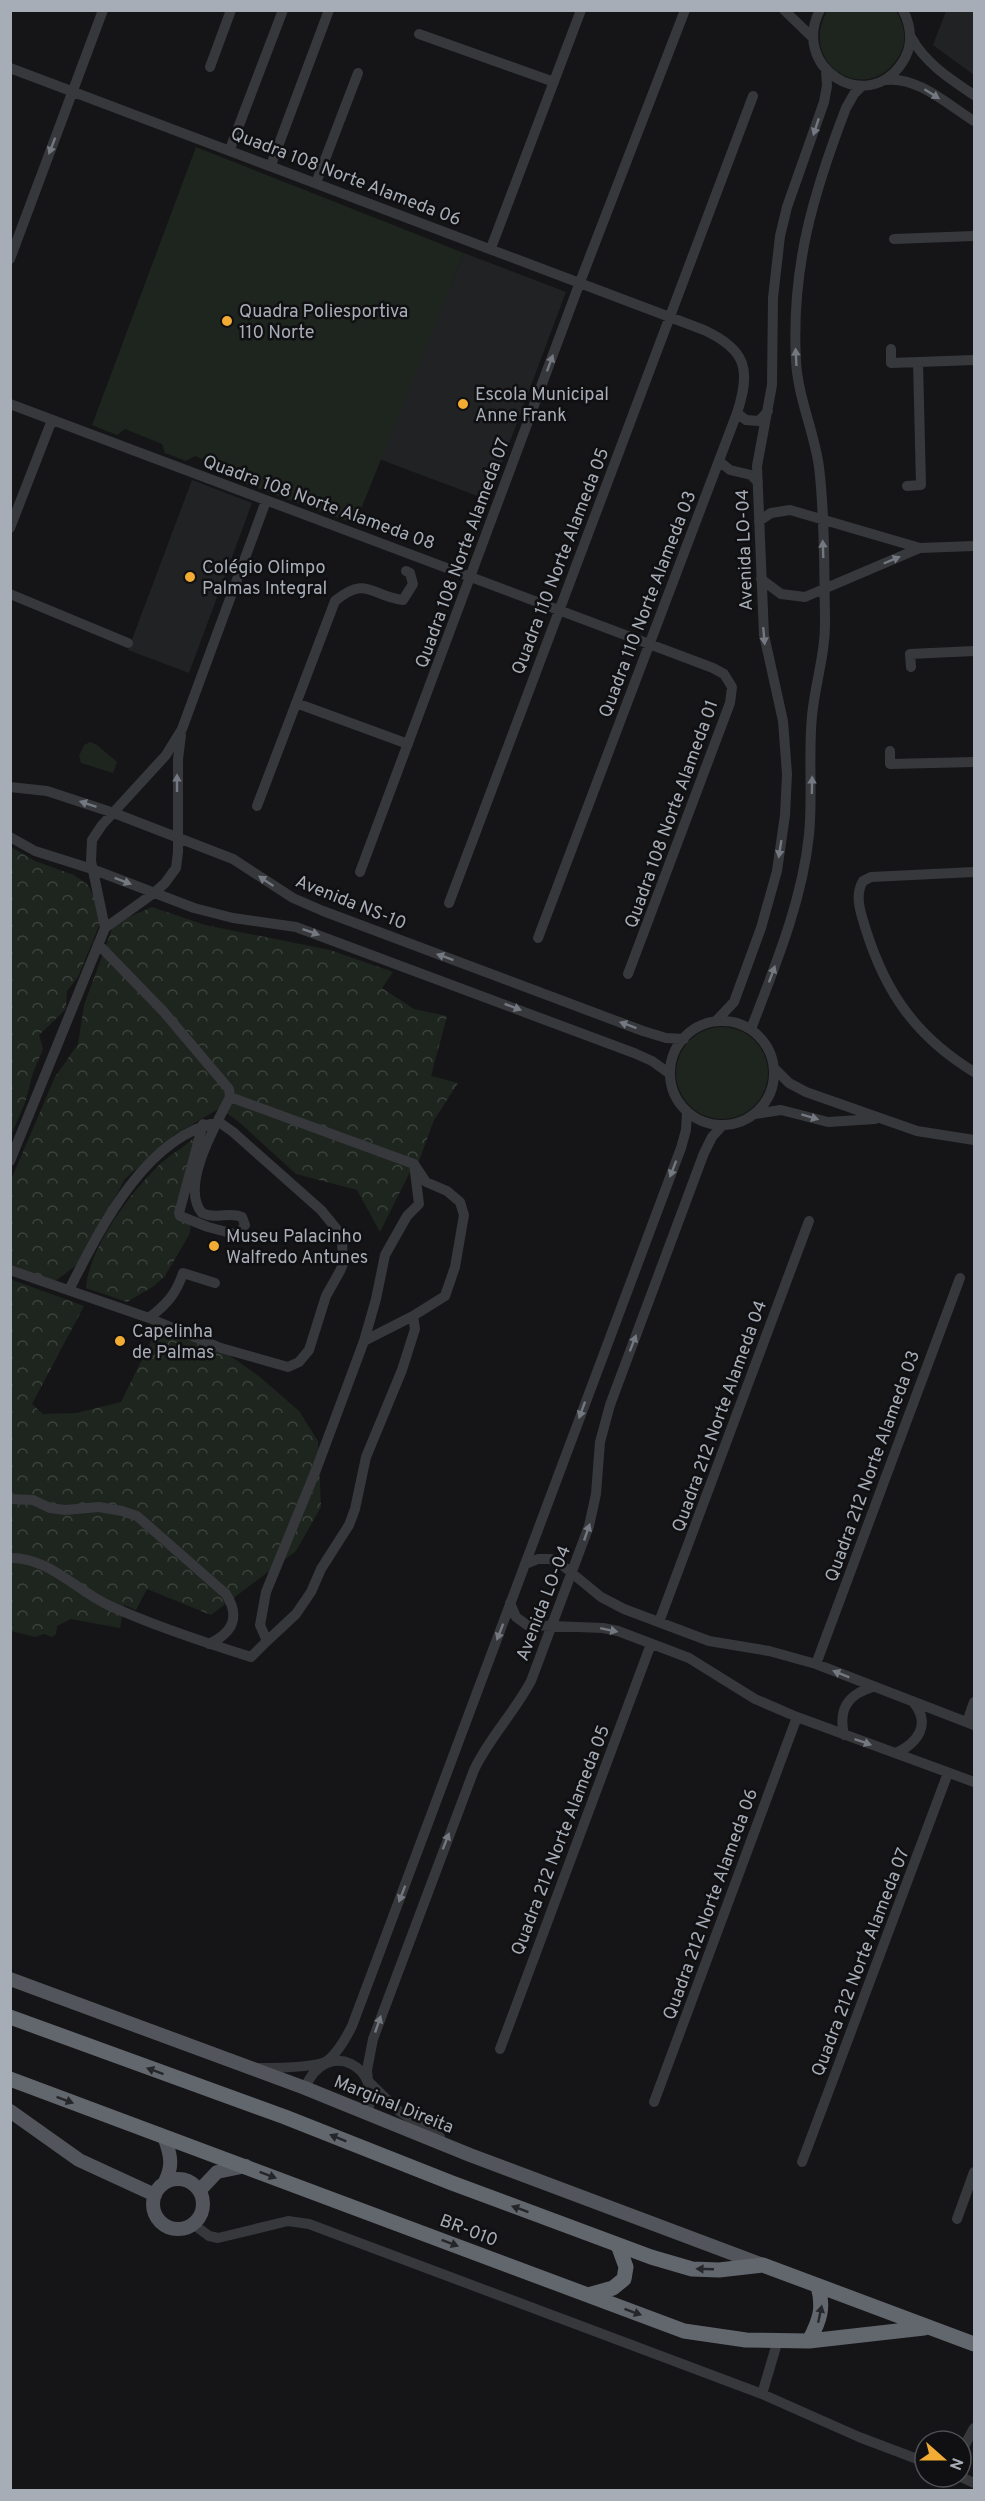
<svg xmlns="http://www.w3.org/2000/svg" width="985" height="2501" font-family="Overpass,sans-serif">
<style>
.built{fill:#212224}
.green{fill:#1d251e}
.forest{fill:url(#forest-crowns)}
.lines{fill:none;stroke-linecap:round;stroke-linejoin:round}
.minor{stroke:#36383c;stroke-width:10}
.major{stroke:#52555b;stroke-width:14}
.highway{stroke:#62666d;stroke-width:15}
.oneway{fill:#747880}
.oneway2{fill:#242629}
.poi-dot{fill:#f2ab33;stroke:#101012;stroke-width:2}
.labels{text-anchor:middle;stroke-width:5;stroke-linejoin:round;paint-order:stroke}
.street-label{font-size:18px;fill:#a7adb7;stroke:#101012}
.poi-label{font-size:18px;fill:#a7adb7;stroke:#101012;text-anchor:start}
</style>
<defs>
<pattern id="forest-crowns" width="20" height="18" patternUnits="userSpaceOnUse" patternTransform="scale(1.5)"><rect width="20" height="18" fill="#1d251e"/><path d="M2 6a3 3 0 1 1 6 0M12 15a3 3 0 1 1 6 0" fill="none" stroke="#3b423c"/></pattern>
</defs>
<rect width="100%" height="100%" fill="#151517"/>
<path class="built" d="M946,11H974V75L933,45Z
M464,253L566,292L488,500L379,459Z
M192,480L252,503L189,673L128,650Z"/>
<path class="green" d="M827,11H896C904,24 908,39 900,54C871,109 796,66 827,11Z
M196,147L464,253L355,524L241,482L238,473L195,456L186,461L165,453L162,444L125,429L117,435L92,425Z
M90,742L97,745L117,762L113,773L81,763L79,756L84,745Z
M676 1073a46 46 0 1 1 92 0a46 46 0 1 1-92 0Z"/>
<path class="forest" d="M11,847L35,861L74,875L88,885L99,907L100,918L98,928L78,977L67,991L66,1009L39,1035L43,1049L33,1073L25,1103L11,1135Z
M152,907L205,925L330,950L393,972L382,988L414,1009L447,1016L431,1076L458,1083L434,1120L419,1161L414,1164L380,1232L357,1190L296,1174L239,1122L220,1108L174,1135L125,1179L78,1264L55,1281L11,1268L10,1182L55,1077L78,1044L84,1005L114,924Z
M197,1134L176,1204L191,1228L189,1235L165,1276L154,1286L127,1302L86,1288C90,1245 131,1192 161,1163C173,1153 187,1146 197,1134Z
M10,1279L84,1306L32,1404L43,1414L76,1413L121,1402L156,1331L215,1345L260,1377L299,1411L318,1441L321,1507L296,1551L211,1615L147,1589L136,1610L124,1605L120,1628L71,1619L57,1626L56,1634L52,1637L44,1634L35,1637L11,1631Z"/>
<g class="lines">
<path class="minor" d="M784,10L812,37
M820,10C790,67 866,116 902,63C913,47 912,28 903,10
M419,34L554,82
M911,37C925,63 950,79 974,95
M210,67L231,10
M10,68L704,330C747,350 751,370 737,413L538,938
M885,80C918,76 948,105 974,121
M230,149L283,10
M271,165L329,10
M316,183L358,73
M894,239L974,236
M491,248L581,10
M10,259L103,10
M891,349V363L974,360
M10,404L713,668L724,674L732,687L730,703L628,974
M737,413L746,420L759,421L768,411
M719,461L730,470L751,475L758,482
M907,486L921,485L918,362
M759,521L771,513L790,510L920,548L974,546
M10,528L52,420
M761,579L781,594L805,597L920,548
M10,594L128,643
M911,667L910,654L974,651
M296,703L408,744
M890,751V764L974,762
M10,787L47,791L114,813L233,859L293,898L323,911L643,1031L666,1038L684,1039
M257,806L335,601C367,575 370,596 403,600L413,584L410,573L406,571
M10,837L35,851L92,869L194,908L233,918L296,927L634,1053L652,1061L670,1074
M360,872L580,282L685,10
M974,872L871,877L863,881C854,896 861,914 866,930C886,994 917,1037 974,1072
M449,903L753,96
M105,928L91,861L92,840L102,825L166,755L182,729L266,501
M105,928L154,893L165,883L176,868L178,852V759L181,735
M98,944L163,1011L229,1089L230,1097C217,1123 179,1186 202,1213C217,1220 229,1211 242,1217L245,1225L238,1235L208,1227L180,1216L179,1213L203,1124
M717,1020L734,1002L761,928L777,871L785,815L787,774L783,721L764,635L757,466L772,385L773,298L780,236L787,207L824,102L827,86L826,70
M670 1073a52 52 0 1 1 104 0a52 52 0 1 1-104 0Z
M751,1029C775,966 802,902 809,835C813,795 808,756 812,716C815,683 826,653 825,618C824,569 825,517 819,467C814,431 798,398 796,361C791,268 813,194 846,108L854,94L862,86
M774,1068L789,1083L806,1092L917,1131L974,1140
M230,1097L414,1164L419,1204L407,1216L385,1255L376,1299L364,1341L413,1316L415,1329L402,1370L366,1457L355,1509L349,1525L321,1569L311,1592L296,1614L267,1641L260,1625L266,1592L316,1470L364,1341L413,1316L445,1296L455,1267L464,1215L460,1202L447,1191L426,1182L414,1164
M755,1114L781,1110L828,1122L875,1119
M10,1161L105,928
M10,1270L149,1318L221,1348L288,1367L299,1362L309,1350L326,1296L340,1271L343,1264L342,1241L339,1232L321,1210L233,1132L219,1122C145,1136 100,1229 69,1290
M149,1318C167,1304 176,1294 183,1273L215,1283
M10,1499L33,1500L50,1508L65,1510L99,1507L122,1511L137,1516L226,1594C241,1618 232,1633 209,1644
M10,1558C48,1557 76,1590 108,1605C154,1626 203,1642 251,1657L267,1641
M526,1564L538,1559H551L562,1565L601,1597L624,1609L709,1641L769,1651L816,1664L974,1725
M510,1603L516,1617L527,1625L603,1628L618,1631L689,1658L755,1699L797,1717L974,1782
M659,1622L809,1221
M816,1664L960,1278
M967,1722L974,1702
M844,1735C838,1709 848,1694 873,1687
M896,1753C918,1743 931,1724 914,1703
M500,2049L651,1644
M256,2068C272,2068 315,2068 327,2061C338,2053 346,2038 352,2026L681,1148L686,1130L687,1113
M305,2088C326,2036 385,2067 367,2113
M654,2102L797,1717
M440,2137L399,2111L368,2081L367,2070L373,2039L474,1770C489,1738 514,1713 531,1681L589,1526L596,1494L600,1442L610,1405L704,1153L712,1137L722,1126
M802,2162L948,1773
M957,2219L974,2172
M193,2224L209,2236L218,2238L288,2221L309,2224L762,2394L859,2437L925,2462
M762,2394L778,2340
M961,2452L974,2428
M961,2477L974,2483"/>
<path class="major" d="M10,1979L305,2088L470,2155L763,2265
M10,2111L79,2160L155,2195
M165,2139C171,2156 173,2166 165,2182
M153 2204a25 25 0 1 1 50 0a25 25 0 1 1-50 0Z
M200,2190L217,2172L246,2166"/>
<path class="highway" d="M10,2017L285,2117L452,2183L651,2257L692,2269L719,2270L763,2265L974,2344
M10,2079L684,2331L746,2340L809,2341L924,2328
M588,2295L613,2288L624,2279L626,2267L618,2245
M809,2341C820,2320 824,2308 818,2286"/>
</g>
<defs><path id="oneway-solid" d="M-6-.8H1V-3.2L6.5 0L1 3.2V.8H-6Z" transform="scale(1.5)"/></defs>
<g class="oneway">
<use href="#oneway-solid" transform="translate(932 94) rotate(32)"/>
<use href="#oneway-solid" transform="translate(816 127) rotate(108)"/>
<use href="#oneway-solid" transform="translate(52 146) rotate(111)"/>
<use href="#oneway-solid" transform="translate(796 357) rotate(-93)"/>
<use href="#oneway-solid" transform="translate(550 363) rotate(-70)"/>
<use href="#oneway-solid" transform="translate(823 549) rotate(-92)"/>
<use href="#oneway-solid" transform="translate(892 560) rotate(-23)"/>
<use href="#oneway-solid" transform="translate(764 636) rotate(85)"/>
<use href="#oneway-solid" transform="translate(177 783) rotate(-90)"/>
<use href="#oneway-solid" transform="translate(812 785) rotate(-89)"/>
<use href="#oneway-solid" transform="translate(88 804) rotate(-162)"/>
<use href="#oneway-solid" transform="translate(780 849) rotate(99)"/>
<use href="#oneway-solid" transform="translate(123 881) rotate(21)"/>
<use href="#oneway-solid" transform="translate(266 881) rotate(-146)"/>
<use href="#oneway-solid" transform="translate(311 932) rotate(19)"/>
<use href="#oneway-solid" transform="translate(445 957) rotate(-160)"/>
<use href="#oneway-solid" transform="translate(772 974) rotate(-70)"/>
<use href="#oneway-solid" transform="translate(513 1007) rotate(21)"/>
<use href="#oneway-solid" transform="translate(628 1025) rotate(-160)"/>
<use href="#oneway-solid" transform="translate(810 1117) rotate(17)"/>
<use href="#oneway-solid" transform="translate(673 1169) rotate(111)"/>
<use href="#oneway-solid" transform="translate(633 1343) rotate(-69)"/>
<use href="#oneway-solid" transform="translate(582 1410) rotate(110)"/>
<use href="#oneway-solid" transform="translate(587 1532) rotate(-71)"/>
<use href="#oneway-solid" transform="translate(609 1630) rotate(12)"/>
<use href="#oneway-solid" transform="translate(500 1632) rotate(111)"/>
<use href="#oneway-solid" transform="translate(841 1674) rotate(-158)"/>
<use href="#oneway-solid" transform="translate(863 1742) rotate(19)"/>
<use href="#oneway-solid" transform="translate(446 1841) rotate(-69)"/>
<use href="#oneway-solid" transform="translate(402 1894) rotate(111)"/>
<use href="#oneway-solid" transform="translate(378 2024) rotate(-71)"/>
</g>
<g class="oneway2">
<use href="#oneway-solid" transform="translate(155 2071) rotate(-160)"/>
<use href="#oneway-solid" transform="translate(65 2100) rotate(21)"/>
<use href="#oneway-solid" transform="translate(338 2138) rotate(-158)"/>
<use href="#oneway-solid" transform="translate(268 2175) rotate(21)"/>
<use href="#oneway-solid" transform="translate(520 2209) rotate(-160)"/>
<use href="#oneway-solid" transform="translate(450 2243) rotate(21)"/>
<use href="#oneway-solid" transform="translate(705 2269) rotate(-178)"/>
<use href="#oneway-solid" transform="translate(633 2312) rotate(20)"/>
<use href="#oneway-solid" transform="translate(820 2314) rotate(-78)"/>
</g>
<g class="poi-dot">
<circle cx="227" cy="321" r="6"/>
<circle cx="463" cy="404" r="6"/>
<circle cx="190" cy="577" r="6"/>
<circle cx="214" cy="1246" r="6"/>
<circle cx="120" cy="1341" r="6"/>
</g>
<g class="labels">
<g class="street-label">
<text transform="translate(346 176) rotate(21)" y="6">Quadra 108 Norte Alameda 06</text>
<text transform="translate(319 502) rotate(20)" y="6">Quadra 108 Norte Alameda 08</text>
<text transform="translate(744 550) rotate(-92)" y="6">Avenida LO-04</text>
<text transform="translate(462 553) rotate(-70)" y="6">Quadra 108 Norte Alameda 07</text>
<text transform="translate(560 561) rotate(-69)" y="6">Quadra 110 Norte Alameda 05</text>
<text transform="translate(647 604) rotate(-69)" y="6">Quadra 110 Norte Alameda 03</text>
<text transform="translate(671 814) rotate(-70)" y="6">Quadra 108 Norte Alameda 01</text>
<text transform="translate(351 902) rotate(22)" y="6">Avenida NS-10</text>
<text transform="translate(719 1416) rotate(-70)" y="6">Quadra 212 Norte Alameda 04</text>
<text transform="translate(872 1466) rotate(-70)" y="6">Quadra 212 Norte Alameda 03</text>
<text transform="translate(543 1603) rotate(-69)" y="6">Avenida LO-04</text>
<text transform="translate(560 1840) rotate(-69)" y="6">Quadra 212 Norte Alameda 05</text>
<text transform="translate(710 1904) rotate(-70)" y="6">Quadra 212 Norte Alameda 06</text>
<text transform="translate(860 1962) rotate(-69)" y="6">Quadra 212 Norte Alameda 07</text>
<text transform="translate(394 2104) rotate(22)" y="6">Marginal Direita</text>
<text transform="translate(469 2230) rotate(21)" y="6">BR-010</text>
</g>
<g class="poi-label">
<text x="239" y="317">Quadra Poliesportiva<tspan x="239" dy="21">110 Norte</tspan></text>
<text x="475" y="400">Escola Municipal<tspan x="475" dy="21">Anne Frank</tspan></text>
<text x="202" y="573">Colégio Olimpo<tspan x="202" dy="21">Palmas Integral</tspan></text>
<text x="226" y="1242">Museu Palacinho<tspan x="226" dy="21">Walfredo Antunes</tspan></text>
<text x="132" y="1337">Capelinha<tspan x="132" dy="21">de Palmas</tspan></text>
</g>
</g>
<rect width="985" height="2501" fill="none" stroke="#a7adb7" stroke-width="24"/>
<g transform="translate(943 2459) rotate(111)"><circle r="28" fill="#101012" stroke="#4c4f54" stroke-width="1.5"/>
<path d="M0-4.5L10 22L0 15L-10 22Z" fill="#f2ab33"/>
<text y="-9" font-size="16" font-weight="bold" text-anchor="middle" fill="#a7adb7">N</text>
</g>
</svg>
